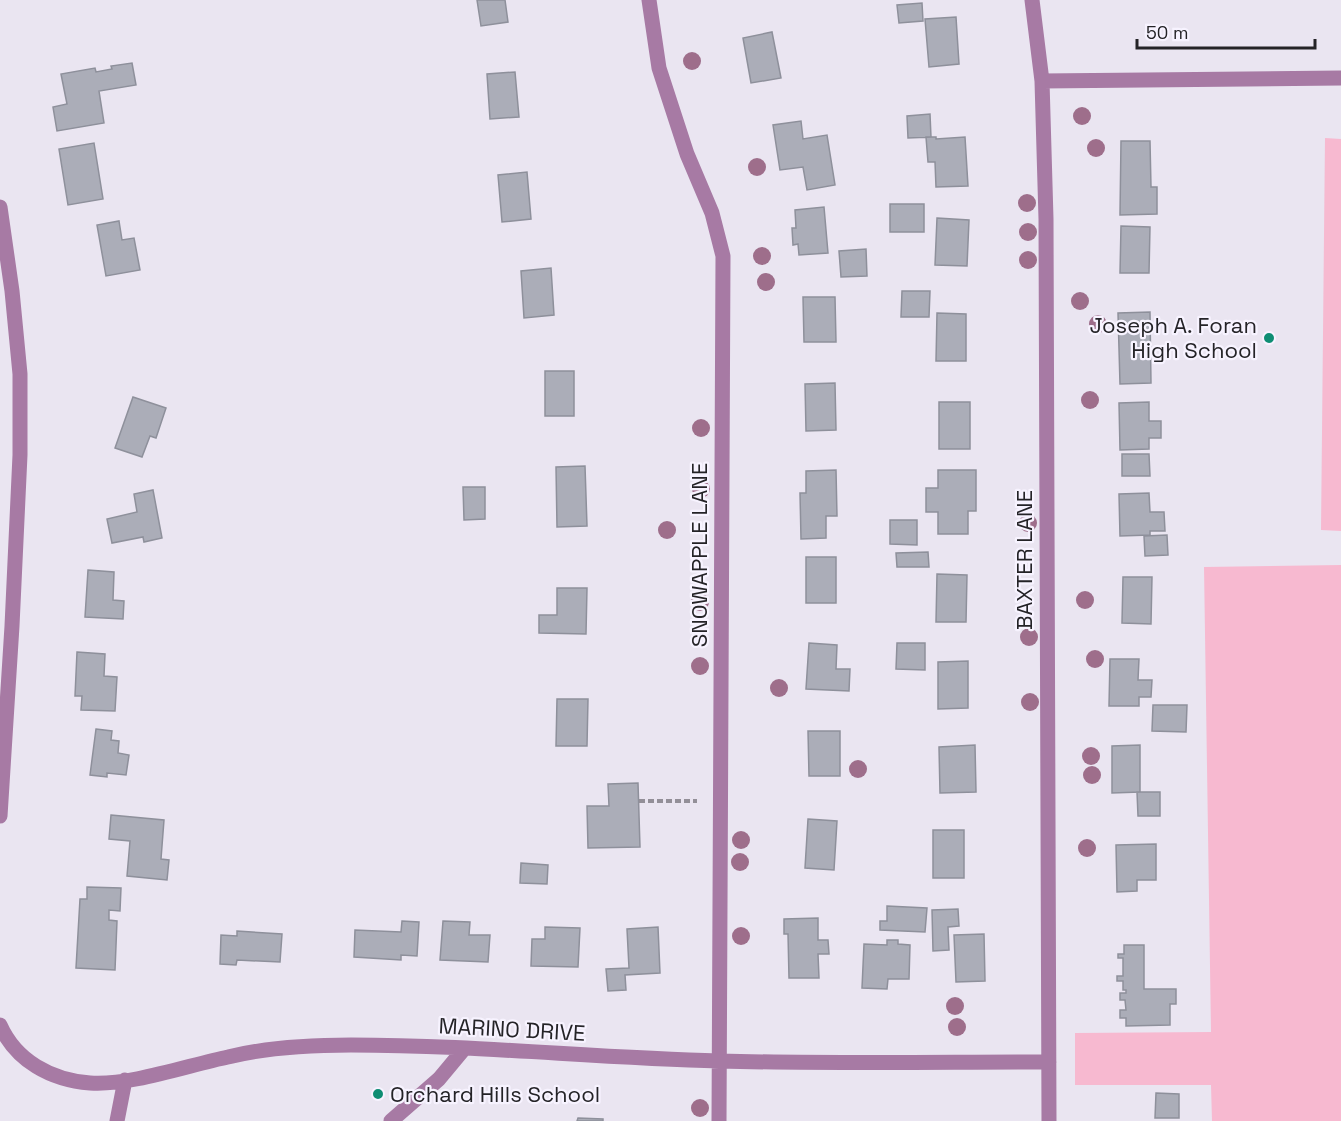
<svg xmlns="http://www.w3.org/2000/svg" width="1341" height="1121" font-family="'Space Grotesk',sans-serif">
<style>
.green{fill:#f7b9d0}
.building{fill:#abadb8;stroke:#8e909b;stroke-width:1.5}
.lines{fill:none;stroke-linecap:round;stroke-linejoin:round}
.path{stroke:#938f98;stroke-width:4;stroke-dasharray:6 3;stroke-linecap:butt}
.minor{stroke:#a77aa4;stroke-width:15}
.tree{fill:#9e6e8b}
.poi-dot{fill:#0e8d73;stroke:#f7f3ff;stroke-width:2}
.labels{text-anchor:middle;stroke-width:4.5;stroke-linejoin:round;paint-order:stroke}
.poi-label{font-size:22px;fill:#242327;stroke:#f7f3ff;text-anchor:end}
.street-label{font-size:22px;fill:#242327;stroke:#f7f3ff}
</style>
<rect width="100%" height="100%" fill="#eae5f1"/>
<path class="green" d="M1325,138L1341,139V531L1321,530Z
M1341,565V1121H1212L1211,1085H1075V1033L1211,1032L1204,567Z"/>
<path class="building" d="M477,0H505L508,22L481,26Z
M922,3L923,21L899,23L897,5Z
M956,17L959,64L929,67L925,19Z
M772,32L781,78L751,83L743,38Z
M132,63L136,85L99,91L104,123L57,131L53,107L67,104L61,74L95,68L96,72L112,69L111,66Z
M515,72L519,117L490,119L487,74Z
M930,114L931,137L908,138L907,116Z
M801,121L803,139L827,135L835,185L807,190L803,167L780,170L773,125Z
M926,137H936V139L965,137L968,186L936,187L935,162H928Z
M1121,141H1150L1151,187H1157V214L1120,215Z
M94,143L103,199L68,205L59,149Z
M527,172L531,219L502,222L498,175Z
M890,204H924V232H890Z
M824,207L828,253L799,255L798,244L793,245L792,228H796L795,210Z
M937,218L969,220L967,266L935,265Z
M119,221L122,240L134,238L140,270L106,276L97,225Z
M1121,226L1150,227L1149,273H1120Z
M866,249L867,276L841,277L839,251Z
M551,268L554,315L524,318L521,271Z
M902,291H930L929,317H901Z
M803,297H835L836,342H804Z
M1150,312L1151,383L1120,384L1118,313Z
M937,313L966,314V361H936Z
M545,371H574V416H545Z
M835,383L836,430L806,431L805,384Z
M133,397L166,408L156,438L150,436L142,457L115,448Z
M939,402H970V449H939Z
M1149,402V421H1161V438H1149V449L1120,450L1119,403Z
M1122,454H1149L1150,476H1122Z
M585,466L587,526L557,527L556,467Z
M836,470L837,516H826V538L801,539L800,493H806V471Z
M938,470H976V511H968V534H938V512H926V488H938Z
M463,487H485V519L464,520Z
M153,490L162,538L144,542L143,537L112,543L107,519L137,512L134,494Z
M1149,493L1150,512H1164L1165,531H1150V535L1120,536L1119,494Z
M890,520H917V545L890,544Z
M1167,535L1168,555L1145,556L1144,536Z
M928,552L929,567H897L896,553Z
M806,557H836V603H806Z
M88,570L114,572L113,600L124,601L123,619L85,617Z
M937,574L967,575L966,622H936Z
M1123,577H1152L1151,624L1122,623Z
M557,588H587L586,634L539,633V615H557Z
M809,643L837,645L836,669H850L849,691L806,689Z
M897,643H925V670L896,669Z
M77,652L105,654L104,676L117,677L115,711L81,710L82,696H75Z
M1110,659H1139L1138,680H1152L1151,697H1139V706H1109Z
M968,661V708L938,709V662Z
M557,699H588L587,746H556Z
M1153,705H1187L1186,732L1152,731Z
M96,729L112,731L111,740L119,741L118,753L129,755L126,775L107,773V777L90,775Z
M808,731H840V776H809Z
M975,745L976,792L940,793L939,747Z
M1140,745V792L1112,793V746Z
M638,783L640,847L588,848L587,806H609L608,784Z
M1137,792H1160V816H1138Z
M111,815L164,820L161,859L169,860L167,880L127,876L130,841L109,839Z
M808,819L837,821L834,870L805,868Z
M933,830H964V878H933Z
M1156,844V880H1137V891L1117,892L1116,845Z
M521,863L548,865L547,884L520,883Z
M87,887L121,888L120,911L109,910V920L117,921L115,970L76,968L80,899H87Z
M887,906L927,908L925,932L880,930V921H887Z
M958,909L959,926L948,927L949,950L933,951L932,910Z
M818,918V940H828L829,954H818L819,978H789L788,934H784V919Z
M402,921L419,922L417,956L401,955V960L354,957L355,930L401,932Z
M443,921L470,922L469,935H490L488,962L440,960Z
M545,927L580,928L578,967L531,966L532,939H545Z
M658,927L660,973L625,975L626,990L608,991L606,969L629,968L627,929Z
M237,931L282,934L280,962L237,960L236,965L220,964L221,935L237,936Z
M984,934L985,981L956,982L954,935Z
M887,940H898V944L910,945L909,979H888L887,989L862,988L864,944L887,945Z
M1124,945H1144V989H1176V1004H1170V1025L1126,1026V1018H1120V1010H1126L1125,1000H1120V993H1126V990H1123V981H1117V976H1123V958H1118V954H1124Z
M1156,1093L1179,1094V1118H1155Z
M578,1118L603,1119V1121H577Z"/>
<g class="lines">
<path class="path" d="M639,801H697"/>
<path class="minor" d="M649,0L659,68L687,154L712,213L723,256L719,1121
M1032,0L1042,81L1046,219L1049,1121
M1042,81L1341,78
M0,207L12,291L20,374V455L12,626L0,816
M0,1025C16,1061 51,1080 90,1083C129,1086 189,1065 228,1057C269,1047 310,1045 351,1045C474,1045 596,1058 719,1061C829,1064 939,1062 1049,1062
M117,1121L125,1080
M391,1121L439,1079L464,1049"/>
</g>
<g class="tree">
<circle cx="692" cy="61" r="9"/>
<circle cx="1082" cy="116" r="9"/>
<circle cx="1096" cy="148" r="9"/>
<circle cx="757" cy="167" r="9"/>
<circle cx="1027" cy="203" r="9"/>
<circle cx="1028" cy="232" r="9"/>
<circle cx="762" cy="256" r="9"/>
<circle cx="1028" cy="260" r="9"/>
<circle cx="766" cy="282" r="9"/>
<circle cx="1080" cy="301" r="9"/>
<circle cx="1098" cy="324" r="9"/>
<circle cx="1090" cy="400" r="9"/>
<circle cx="701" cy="428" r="9"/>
<circle cx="701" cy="489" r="9"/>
<circle cx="1028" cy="523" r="9"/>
<circle cx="667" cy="530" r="9"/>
<circle cx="1085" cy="600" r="9"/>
<circle cx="700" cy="602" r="9"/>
<circle cx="1029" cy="637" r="9"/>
<circle cx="1095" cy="659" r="9"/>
<circle cx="700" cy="666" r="9"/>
<circle cx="779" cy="688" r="9"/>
<circle cx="1030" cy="702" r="9"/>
<circle cx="1091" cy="756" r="9"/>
<circle cx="858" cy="769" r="9"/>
<circle cx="1092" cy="775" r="9"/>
<circle cx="741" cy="840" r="9"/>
<circle cx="1087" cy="848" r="9"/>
<circle cx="740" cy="862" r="9"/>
<circle cx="741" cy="936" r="9"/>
<circle cx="955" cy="1006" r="9"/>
<circle cx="957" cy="1027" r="9"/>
<circle cx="700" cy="1108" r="9"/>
</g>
<g class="poi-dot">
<circle cx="1269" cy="338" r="6"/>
<circle cx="378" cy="1094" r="6"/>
</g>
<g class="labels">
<g class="poi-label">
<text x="1257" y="333">Joseph A. Foran<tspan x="1257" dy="25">High School</tspan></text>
<text x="390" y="1102" text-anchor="start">Orchard Hills School</text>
</g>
<g class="street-label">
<text transform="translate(699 555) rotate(-90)" y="8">SNOWAPPLE LANE</text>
<text transform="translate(1024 560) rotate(-90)" y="8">BAXTER LANE</text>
<text transform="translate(512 1029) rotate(3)" y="8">MARINO DRIVE</text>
</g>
</g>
<path d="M1137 39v9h178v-9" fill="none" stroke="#242327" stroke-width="3"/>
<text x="1146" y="39" font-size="18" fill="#242327" stroke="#f7f3ff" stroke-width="4.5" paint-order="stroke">50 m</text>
</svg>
